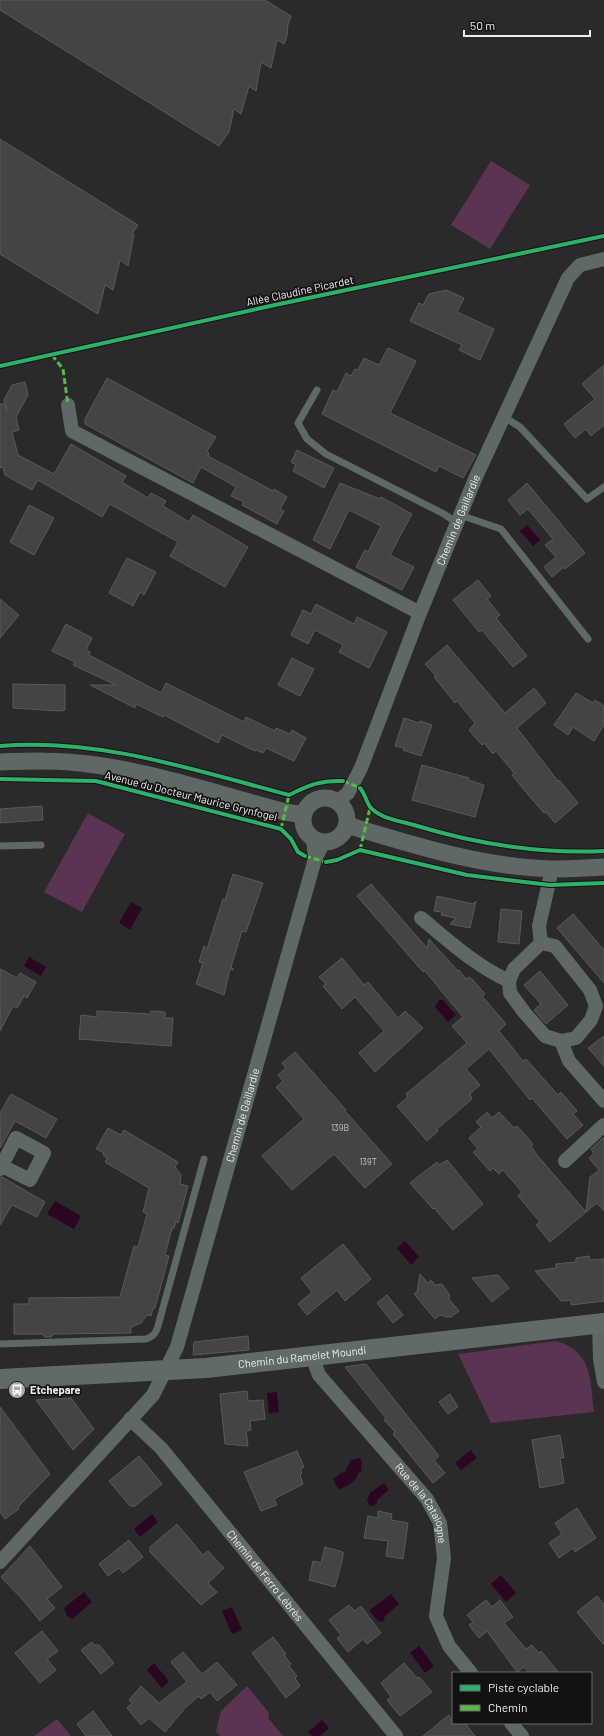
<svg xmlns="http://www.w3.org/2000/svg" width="604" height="1736" font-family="Barlow,sans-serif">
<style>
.green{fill:#5a3450}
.water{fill:#2a0623}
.building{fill:#444;stroke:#5a5a5a}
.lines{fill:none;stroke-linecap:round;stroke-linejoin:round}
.service{stroke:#5e6965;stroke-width:7}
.minor{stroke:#5e6965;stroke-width:14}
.tertiary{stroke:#5e6965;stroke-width:17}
.secondary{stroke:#606b67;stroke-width:20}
.quiet{stroke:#58b947;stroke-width:3;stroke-dasharray:6 3;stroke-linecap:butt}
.cycleway-casing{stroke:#131213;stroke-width:6}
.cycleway{stroke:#2db169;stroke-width:4}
.labels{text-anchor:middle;stroke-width:3.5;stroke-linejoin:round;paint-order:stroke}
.number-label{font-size:9px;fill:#c4c4c4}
.street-label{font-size:11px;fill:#efeeef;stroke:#131213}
.poi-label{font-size:11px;font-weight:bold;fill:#efeeef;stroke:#131213;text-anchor:start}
</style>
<rect width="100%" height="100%" fill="#2a2a2a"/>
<path class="green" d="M491,161L530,185L490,249L451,225Z
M88,813L125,834L82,912L44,892Z
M556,1341C593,1351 590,1381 594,1412L491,1423L458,1354Z
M247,1686L269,1713L268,1718L283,1736H220L216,1731L221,1711Z
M57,1719L71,1736H34Z"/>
<path class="water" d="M527,525L540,540L533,546L520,531Z
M131,902L142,908L130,930L119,923Z
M29,957L46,967L41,976L24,966Z
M439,1000H443L456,1015L448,1022L435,1007Z
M55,1201L81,1216L74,1229L47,1214Z
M405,1241L419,1257L411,1265L397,1248Z
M277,1392L279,1412L269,1413L267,1393Z
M471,1450L477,1458L461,1470L455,1463Z
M358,1458L361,1459L362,1462L361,1472L358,1473C357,1482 345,1488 338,1489L333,1479L341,1473L345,1472L351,1460Z
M384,1483L389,1490L378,1499L376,1505L370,1506L367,1500L370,1493Z
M152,1514L158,1522L140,1537L134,1529Z
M501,1575L516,1593L506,1602L491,1584Z
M84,1592L92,1602L72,1619L67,1616L64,1608Z
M391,1594L399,1604L384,1617L385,1620L381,1622L377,1620L370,1611V1610Z
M232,1607L242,1630L232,1634L222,1611Z
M419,1646L434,1666L425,1673L410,1653Z
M154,1663L169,1681L162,1688L147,1670Z
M322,1720L329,1728L320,1736H312L308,1732Z"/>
<path class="building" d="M0,0H265L291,16L288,24L287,36L284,44L277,40L271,68L261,62L256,91L249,86L241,114L234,109L229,132L219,146L0,10Z
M0,139L138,225L132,234L134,235L128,266L120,260L113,290L105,285L98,314L0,254Z
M446,290L464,298L457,312L494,329L480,360L459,350L462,345L410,321L419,303L423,305L429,294Z
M388,348L416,361L390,413L476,455L463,478L439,466L436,472L322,414L333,390L337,392L346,373L351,376L355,369L358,370L364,358L379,365Z
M604,365V425L591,436L586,429L575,438L564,424L595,399L582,384Z
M107,378L216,437L207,451L209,453L208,456L273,491L274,489L287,497L280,509L284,511L277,524L242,505L244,502L231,496L236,487L201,467L193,483L85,424V419Z
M25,382L28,395L16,417L19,430L12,432L18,455L54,474L71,444L126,476L122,482L148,498L151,493L166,501L163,506L189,522L193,515L248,547L225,587L170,556L178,542L110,504L102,517L38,480L32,490L5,475L3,467L0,468V404H5L7,411L4,400L12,385Z
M297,450L334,468L324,488L293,471L296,465L291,462Z
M340,483L380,499L381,497L412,514L390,555L414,567L402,590L356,567L365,550L368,552L381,526L349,510L330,549L313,540Z
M527,483L585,553L565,569L564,567L552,577L544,567L556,557L545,545L553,539L528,509L520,515L508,500Z
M29,505L54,518L34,555L10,542Z
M127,558L156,572L144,595L140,592L133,606L109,593Z
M478,580L491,596L487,599L500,615L496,618L527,656L513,667L482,630L479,632L453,600Z
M0,599L19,615L0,638Z
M316,604L354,624L357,617L387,632L369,668L339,652L343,645L315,630L308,644L291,635L303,610L311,614Z
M66,624L92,638L86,650L90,652L89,655L161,693L166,683L244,722L246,717L275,731L276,728L290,734L292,730L306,738L294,761L266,748L263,753L256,750L255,751L222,735L218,743L164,715L163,717L136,704L135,708L90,685H116L73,665L75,662L52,651Z
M447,645L505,713L534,688L546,703L517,728L558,781L559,780L578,803L555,823L546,812L544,813L530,797L512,775L514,773L496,751L494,753L493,752V754L484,743L482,745L469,730L475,723L457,701L455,703L434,677L436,676L425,664Z
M292,658L314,669L300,696L278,685Z
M13,684L65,685V710L60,711L13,708Z
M576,693L593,703L595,700L604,706V725L594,741L573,727L568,735L554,725Z
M404,718L419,723L420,721L432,725L421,756L403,750L404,748L395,746Z
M422,765L469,778L468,780L484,785L475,817L412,800Z
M42,806L43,820L0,823V809Z
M233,874L263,883L246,932L242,931L231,967L234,970L230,969L224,995L196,984L203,963L199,962L204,946L207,949L223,899L225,900Z
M371,884L427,948L429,939L458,971L459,970L466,979L469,977L473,980L485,994L482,996L506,1024L499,1031L523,1061L526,1059L558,1095L561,1092L577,1111L573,1114L583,1125L567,1139L532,1098L530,1100L489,1049L466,1069L480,1085L470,1094L472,1099L437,1129L438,1131L427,1141L397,1106L408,1097L406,1094L467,1043L452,1026L463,1017L425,971L423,972L357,896Z
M437,896L473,904L476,901L470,928L450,924L456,918L441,915L442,912L434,911Z
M501,909L522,911L519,944L498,942Z
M573,914L604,950V983L557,928Z
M342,958L364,985L368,982L398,1018L405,1011L423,1028L375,1072L359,1053L384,1031L355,997L342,1009L323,986L326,984L319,977Z
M0,969L17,978L20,973L36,982L27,998L24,996L17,1008L13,1006L0,1031Z
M540,971L568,1005L546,1024L534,1010L541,1004L524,985Z
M97,1011L150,1014L151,1011L165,1012V1018H173L171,1046L79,1039L81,1015L97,1017Z
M604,1036V1066L588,1048Z
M295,1052L346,1110L345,1111L392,1164L365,1188L334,1154L292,1190L262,1156L304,1119L276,1087L283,1081L278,1075L286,1068L282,1063Z
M11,1094L57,1119L46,1138L15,1121L0,1148V1113Z
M487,1112L492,1118L499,1112L514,1128L517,1126L533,1144L531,1146L537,1155L586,1212L550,1242L536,1225L540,1222L518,1196L522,1192L503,1170L499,1174L493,1168L490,1171L473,1152L478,1149L469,1138L481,1127L476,1122Z
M108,1128L121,1135L124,1130L178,1162L175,1167L181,1175L180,1184L188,1186L178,1223L176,1222L174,1228H172L165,1255L169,1256L155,1308H153L151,1316L147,1315L141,1323L131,1327V1333L54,1334L51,1337H45L42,1334H14V1304H29V1298L120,1297L134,1246L138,1247L147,1214L143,1212L149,1188L105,1162L107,1158L103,1155L104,1153L96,1149Z
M604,1137V1211L597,1203L586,1212L590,1177L599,1170L589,1158L594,1154L591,1149Z
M447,1160L483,1204L453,1230L434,1208L433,1209L410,1183L437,1162L439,1165Z
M0,1177H2L45,1202L37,1217L12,1205L0,1225Z
M343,1244L371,1279L345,1301L337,1290L307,1315L298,1304L312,1292L301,1278Z
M589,1256L590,1260L604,1259V1301L571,1305V1300L561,1301L535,1271L556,1268V1264L576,1262V1258Z
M420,1274L428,1283L431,1280L435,1285L442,1284L449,1294V1299L459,1311L451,1317H446L440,1315L435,1319L414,1294L417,1292Z
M498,1275L509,1288L492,1302L472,1278Z
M387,1295L403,1315L393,1323L377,1303Z
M248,1336L249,1350L193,1355L194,1342Z
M366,1364L439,1456L434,1460L445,1473L433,1483L393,1434L395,1432L384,1420L386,1418L345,1367Z
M247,1391L248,1401L263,1400L265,1419L250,1421L251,1430L246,1431L248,1446L225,1444L220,1394Z
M450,1394L458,1407L448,1414L439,1402Z
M71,1398L94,1429L73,1450L36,1400Z
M0,1407L50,1474L18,1507L19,1509L5,1519L0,1512Z
M560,1435L564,1458H560L564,1483L540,1488L532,1440Z
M297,1451L304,1467L300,1469L302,1473L300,1475L303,1484L274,1499L277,1505L261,1511L244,1472Z
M139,1456L162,1484L135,1506H130L109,1481Z
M577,1508L596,1538L575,1552L573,1548L559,1558L549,1543L562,1534L555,1523Z
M378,1511L392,1514L391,1520L408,1523L403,1559L386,1556L388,1541L364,1538L368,1516L378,1518Z
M177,1524L203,1555L208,1551L224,1568L208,1583L217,1592L201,1605L150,1552V1547Z
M129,1540L143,1557L123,1573L119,1568L108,1576L99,1564Z
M30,1546L62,1587L47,1599L55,1608L40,1621L24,1601L1,1577Z
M325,1547L343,1552V1557L335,1587L309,1580L313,1561L321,1563Z
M597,1596L604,1604V1645L577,1612Z
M486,1600L492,1607L500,1600L513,1617L504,1623L526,1649L532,1645L539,1653L541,1651L559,1673H529L524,1667L517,1672L487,1631L479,1638L469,1625L473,1622L467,1615Z
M349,1605L355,1611L361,1606L381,1633L367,1644L363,1639L348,1652L337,1638L341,1635L329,1620Z
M42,1631L58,1651L47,1659L56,1670L40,1683L15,1653Z
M273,1637L286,1654L284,1655L291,1664L289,1666L297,1676L295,1678L300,1686L286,1698L252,1653Z
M92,1642L94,1645H99L114,1663L101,1674L81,1650Z
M183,1652L202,1674L217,1662L237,1685L217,1701L210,1692L201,1699L199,1696L185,1708L165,1732L149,1718L141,1725L127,1708L132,1703L129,1700L141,1686L159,1703L187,1682L171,1662Z
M404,1663L417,1678L419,1677L432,1692L400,1716L387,1700L391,1697L381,1683Z
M93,1711L112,1736H86L77,1724Z
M449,1715L453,1723H465L475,1736H423Z"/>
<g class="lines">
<path class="service" d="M317,390L298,423L307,439L326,454L444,514L457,523
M504,417L520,427L587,499L604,487
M460,515L501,529L588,639
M0,846L41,845
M0,1344L146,1339C154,1336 156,1333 158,1326L204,1159"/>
<g class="minor">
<path d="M68,405L72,431L420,613"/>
<path id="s1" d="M337,802L348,793L361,768L420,613L475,479L568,278L580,265L604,259"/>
<path d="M313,838L315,859"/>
<path d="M421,918C449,941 476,966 509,981L510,993L524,1012L545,1036L561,1041L569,1061L604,1101"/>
<path d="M541,943L555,946L590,990L596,1006L591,1020L576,1038L561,1041"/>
<path d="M509,981L514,969L541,943L539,926L552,869"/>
<path d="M565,1161L604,1125"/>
<path d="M0,1169L16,1138L44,1153L30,1180L2,1166"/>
<path d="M599,1324L600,1359L604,1382"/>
<path id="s2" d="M312,1356L319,1375L427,1499L440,1523L444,1558L436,1616L449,1646L471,1673"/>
<path id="s3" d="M130,1419L161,1448L396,1736"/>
<path id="s4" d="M0,1562L153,1395L177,1347L315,859L324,842"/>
<path d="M511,1723L522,1736"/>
</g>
<path class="tertiary" d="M0,762C29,761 58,760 88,764C154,772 221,795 285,812L304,815
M303 820a22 22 0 1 1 44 0a22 22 0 1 1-44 0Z
M347,825C413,845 482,867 552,869C569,869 587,868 604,867"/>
<path class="secondary" id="s5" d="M0,1379L206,1368L604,1323"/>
<path class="quiet" d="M52,355L63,369L68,405
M343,781L360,788
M281,829L289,795
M360,850L370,808
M305,856L326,862"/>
<g class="cycleway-casing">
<path id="cycleway" d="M0,366L275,305L604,236
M0,746C100,738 194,770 289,795C309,785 321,780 343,781
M0,779L96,781L281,829L291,839L298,852L305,856
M360,788C365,793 367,805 372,809C383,819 400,821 414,825C476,844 539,854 604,851
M326,862L337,860L360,850L467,875L550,885L604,883"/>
</g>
<use href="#cycleway" class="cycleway"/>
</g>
<defs>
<g id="bus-disc" transform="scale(0.9)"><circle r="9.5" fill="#aaa9aa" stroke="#131213"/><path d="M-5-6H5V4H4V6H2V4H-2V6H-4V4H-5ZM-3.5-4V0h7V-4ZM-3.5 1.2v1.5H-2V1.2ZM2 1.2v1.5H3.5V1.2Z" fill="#fff"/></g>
</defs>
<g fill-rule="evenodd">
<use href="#bus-disc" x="17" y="1390"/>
</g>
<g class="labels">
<g class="number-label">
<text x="340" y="1131">139B</text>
<text x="368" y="1165">139T</text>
</g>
<g class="street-label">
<text transform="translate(300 291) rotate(-12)" y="4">Allée Claudine Picardet</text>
<text dy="4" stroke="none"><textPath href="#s1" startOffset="309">Chemin de Gaillardie</textPath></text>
<text transform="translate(191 796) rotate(14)" y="4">Avenue du Docteur Maurice Grynfogel</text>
<text dy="4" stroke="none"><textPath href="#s4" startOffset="521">Chemin de Gaillardie</textPath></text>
<text dy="4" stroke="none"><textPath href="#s5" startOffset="303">Chemin du Ramelet Moundi</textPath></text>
<text dy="4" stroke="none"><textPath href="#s2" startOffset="186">Rue de la Catalogne</textPath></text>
<text dy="4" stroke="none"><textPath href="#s3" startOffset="207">Chemin de Ferro Lébrès</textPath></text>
</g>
<g class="poi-label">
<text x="30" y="1394">Etchepare</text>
</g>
</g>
<rect x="452" y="1672" width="140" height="52" fill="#131213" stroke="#6b6a6b"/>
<rect x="460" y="1685" width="20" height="6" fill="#2db169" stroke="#6b6a6b"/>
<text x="488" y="1692" font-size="12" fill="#efeeef">Piste cyclable</text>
<rect x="460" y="1705" width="20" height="6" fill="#58b947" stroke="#6b6a6b"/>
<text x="488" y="1712" font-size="12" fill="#efeeef">Chemin</text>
<path d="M464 30v6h126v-6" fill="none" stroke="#efeeef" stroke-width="2"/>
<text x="470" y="30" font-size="12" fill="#efeeef" stroke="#131213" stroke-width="3" paint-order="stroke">50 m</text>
</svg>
